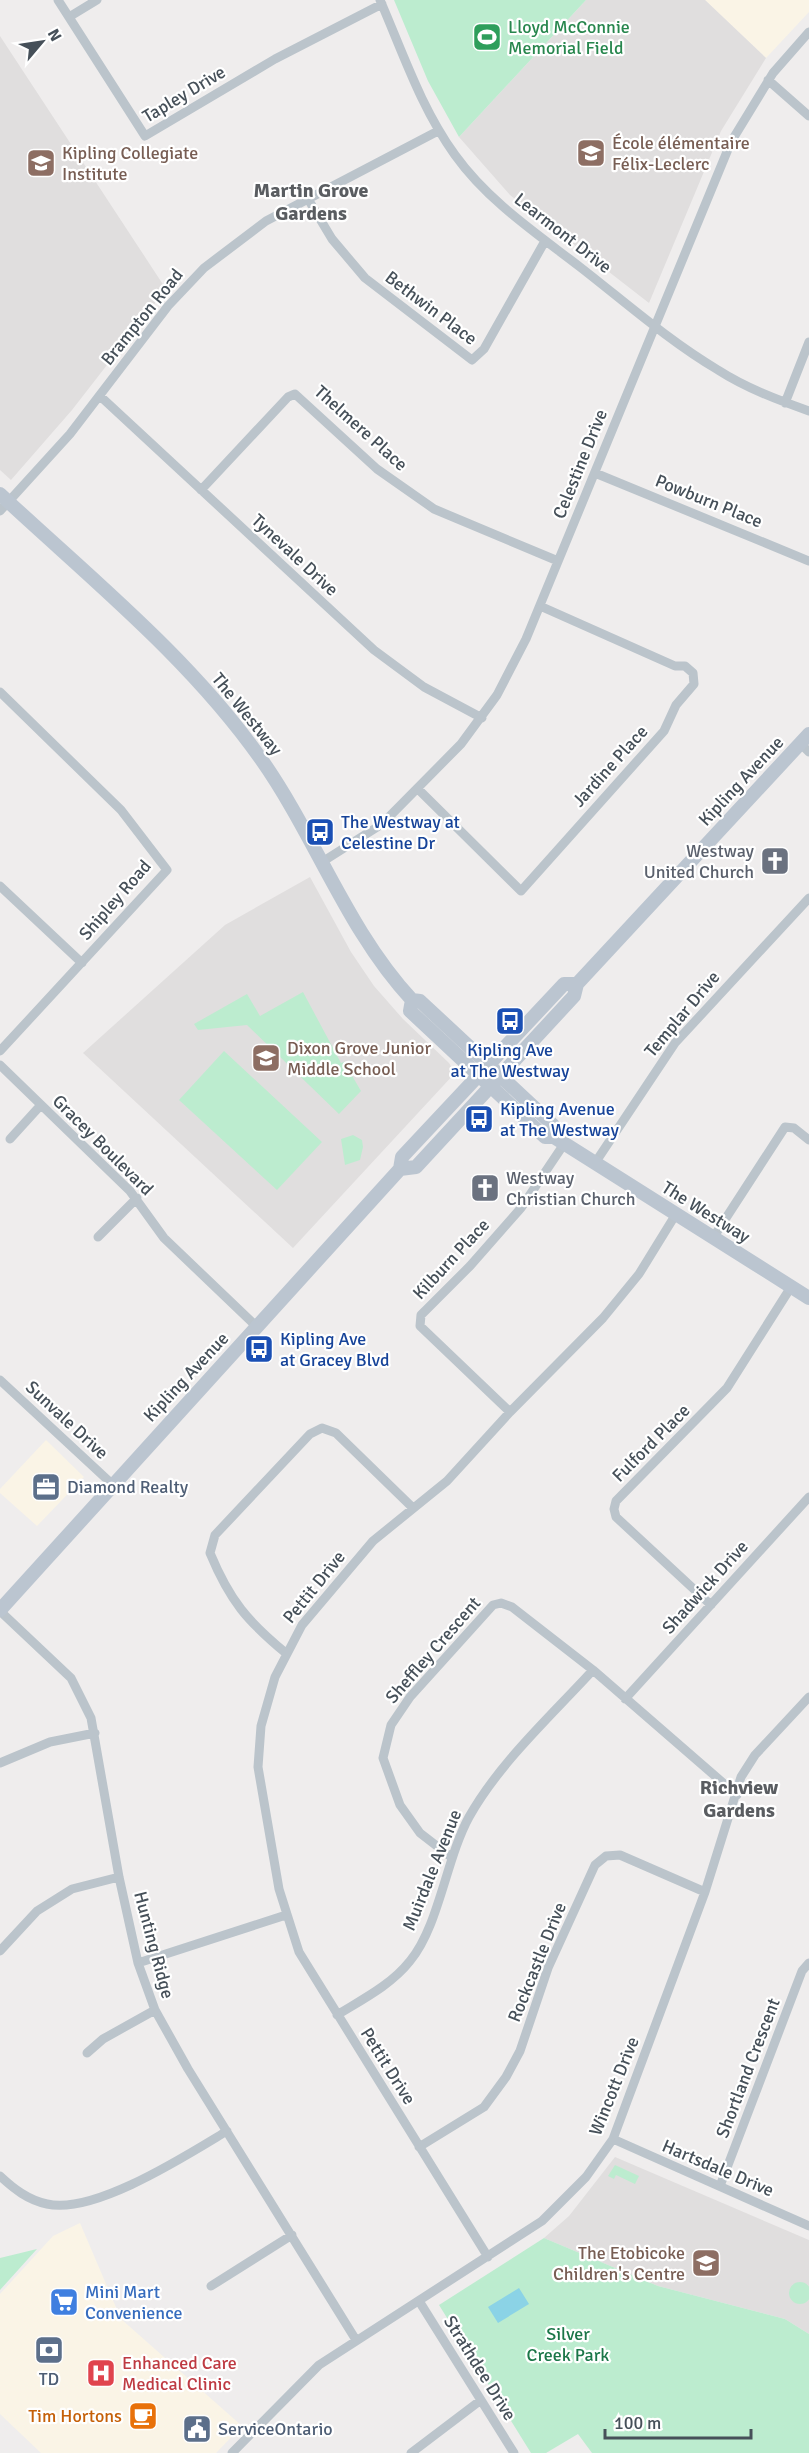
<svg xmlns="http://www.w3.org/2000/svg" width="809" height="2453" font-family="Signika,sans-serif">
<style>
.commercial{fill:#faf4e6}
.education{fill:#e0dede}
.green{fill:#bceccf}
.water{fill:#8bd3e6}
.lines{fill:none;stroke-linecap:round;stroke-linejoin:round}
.minor{stroke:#bbc4cb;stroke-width:9}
.secondary{stroke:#bbc5d0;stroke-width:14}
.labels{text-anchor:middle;stroke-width:4.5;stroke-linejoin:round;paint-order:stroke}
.leisure-label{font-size:18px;fill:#27864d;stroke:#fff;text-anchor:start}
.street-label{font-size:18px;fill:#465059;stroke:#fff}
.education-label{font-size:18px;fill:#785e54;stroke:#fff;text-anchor:start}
.transit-label{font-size:18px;fill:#164399;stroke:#fff;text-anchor:start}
.worship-label{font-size:18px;fill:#5b616d;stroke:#fff;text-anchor:end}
.service-label{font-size:18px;fill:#4e5e75;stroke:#fff;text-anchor:start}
.shop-label{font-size:18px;fill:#366cbe;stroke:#fff;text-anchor:start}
.park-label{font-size:18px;fill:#1b7648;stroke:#fff}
.health-label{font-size:18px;fill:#be3a42;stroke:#fff;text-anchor:start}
.food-label{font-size:18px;fill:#c56008;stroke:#fff;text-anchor:end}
.neighbourhood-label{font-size:20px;font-weight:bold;fill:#5a5d61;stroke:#fff}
</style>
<rect width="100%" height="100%" fill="#efeded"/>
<path class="commercial" d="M705,0H809V12L766,58Z
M46,1440L84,1477L37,1526L0,1493V1489Z
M80,2223L121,2319L242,2426L216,2453H41L0,2414V2294L53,2236Z"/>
<path class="education" d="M586,0H705L766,58L721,131L649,303L510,195L459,137Z
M0,36L166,289L72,410L11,480L0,470Z
M310,877L351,952L374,986L403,1019L449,1063L455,1073L293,1248L83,1053L225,925Z
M615,2157L809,2240V2334L785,2319L658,2286L544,2238L569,2216Z"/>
<path class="green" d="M394,0H586L459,137L428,81Z
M303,992L341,1063L344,1062L361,1091L339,1114L247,1025L198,1030L194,1024L247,994L260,1016Z
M224,1051L322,1142L277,1190L179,1100Z
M353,1135L362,1140L363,1147L360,1160L345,1165L341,1139Z
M615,2165L639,2176L635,2184L616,2175L614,2179L608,2176Z
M544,2238L658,2286L785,2319L809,2334V2453H592L578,2434L546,2453H531L439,2305Z
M37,2249L0,2290V2258Z
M789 2293a11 11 0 1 1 22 0a11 11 0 1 1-22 0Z"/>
<path class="water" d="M519,2288L529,2304L498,2323L488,2307Z"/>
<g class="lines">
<path class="minor" d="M58,0L145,136L275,59L382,4
M380,0C403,53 421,108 455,155C488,201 536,233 580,267C625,302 669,341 718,370C746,388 778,400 809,411
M69,17L97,0
M768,80L809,116
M308,199L332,239L365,278L472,360L484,349L545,241
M100,396L374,650L424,687L482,718
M785,403L809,342
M595,473L809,561
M201,490L288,397L295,394L377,469L434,509L558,561
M0,511L70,434L168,306L204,268L266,221L438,131
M0,692L121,810L167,870L0,1051
M800,743L809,752
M418,789L521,891L664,731L676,705L694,684L693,673L685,666H675L540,606
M322,862L382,824L461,744L497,695L526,639L731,142L773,73L809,32
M0,886L82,963
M0,1065L130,1191L164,1238L257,1327
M10,1139L40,1106
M595,1163L675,1043L809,898
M98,1237L137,1198
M713,1238L785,1127L794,1128L809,1140
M0,1380L112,1484
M510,1412L420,1326L421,1315L470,1266L521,1208L564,1144
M711,1605L616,1517L614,1509L616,1501L727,1388L791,1287
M0,1611L71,1678L91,1718L119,1877L138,1963L155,2010L188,2069L356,2340
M287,1654C247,1621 230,1601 210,1553L215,1535L310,1434L322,1428L336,1433L413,1508
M625,1699L809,1497
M0,1763L50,1742L95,1733
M451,1857L420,1833L400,1805L383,1758L391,1725L410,1697L493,1605L501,1603L512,1607L593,1670L737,1795
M0,1951L37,1911L72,1889L119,1877
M138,1963L286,1915
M337,2015C363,1999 391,1985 410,1961C439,1926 446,1859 469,1817C500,1762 551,1716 593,1670
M87,2053L103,2039L155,2010
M613,2139L809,2226
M419,2147L484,2107L506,2077L520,2051L548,1968L595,1865L606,1856L620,1855L705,1892
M0,2176C14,2189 28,2200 47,2204C94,2215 187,2155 227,2131
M720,2186L802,1971L809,1963
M488,2257L299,1952L279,1889L258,1767L261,1726L275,1677L302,1625L373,1541L447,1481L510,1412L603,1318L639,1274L676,1214
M211,2286L292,2235
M419,2301L514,2453
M232,2453L319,2365L542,2221L586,2177L613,2139L705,1892L741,1777L755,1755L809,1697
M411,2453L481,2400"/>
<path class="secondary" d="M0,494C90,578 190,658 261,759C316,837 347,930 412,1000L420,1001L553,1125L554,1137
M412,1000L410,1011L545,1137H554L809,1298
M400,1169L416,1167L574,996L577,984L809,734
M0,1610L400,1169L402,1157L564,984H577"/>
</g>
<defs>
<g id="stadium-square" transform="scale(1.5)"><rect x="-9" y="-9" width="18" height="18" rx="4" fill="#2e9e5b" stroke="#fff"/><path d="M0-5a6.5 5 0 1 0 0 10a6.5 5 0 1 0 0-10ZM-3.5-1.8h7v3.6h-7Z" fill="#fff"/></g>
<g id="school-square" transform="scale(1.5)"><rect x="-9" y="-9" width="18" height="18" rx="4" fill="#8d6e63" stroke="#fff"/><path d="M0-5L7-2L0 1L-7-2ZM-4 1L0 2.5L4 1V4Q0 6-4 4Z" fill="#fff"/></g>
<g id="bus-square" transform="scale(1.5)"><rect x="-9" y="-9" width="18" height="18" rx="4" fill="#1a4fb4" stroke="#fff"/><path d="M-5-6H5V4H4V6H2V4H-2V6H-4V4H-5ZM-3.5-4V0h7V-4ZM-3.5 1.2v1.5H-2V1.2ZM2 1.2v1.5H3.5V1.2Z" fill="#fff"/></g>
<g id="church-square" transform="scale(1.5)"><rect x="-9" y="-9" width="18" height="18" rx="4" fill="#6b7280" stroke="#fff"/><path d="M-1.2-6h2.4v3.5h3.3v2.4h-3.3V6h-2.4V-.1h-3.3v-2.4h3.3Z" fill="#fff"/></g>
<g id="office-square" transform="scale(1.5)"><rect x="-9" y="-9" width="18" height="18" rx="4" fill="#5c6f8a" stroke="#fff"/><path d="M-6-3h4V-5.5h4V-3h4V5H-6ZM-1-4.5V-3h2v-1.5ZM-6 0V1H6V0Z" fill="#fff"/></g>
<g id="supermarket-square" transform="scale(1.5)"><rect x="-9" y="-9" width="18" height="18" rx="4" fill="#3f7fe0" stroke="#fff"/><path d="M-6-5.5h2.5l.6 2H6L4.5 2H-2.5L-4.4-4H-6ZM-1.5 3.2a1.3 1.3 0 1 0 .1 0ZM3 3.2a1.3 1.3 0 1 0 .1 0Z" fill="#fff"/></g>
<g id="bank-square" transform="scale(1.5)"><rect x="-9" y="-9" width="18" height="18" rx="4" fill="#5c6f8a" stroke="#fff"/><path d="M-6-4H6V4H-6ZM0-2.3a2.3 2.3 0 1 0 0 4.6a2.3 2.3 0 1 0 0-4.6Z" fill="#fff"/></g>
<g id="hospital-square" transform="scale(1.5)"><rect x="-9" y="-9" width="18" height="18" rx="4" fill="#e0444e" stroke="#fff"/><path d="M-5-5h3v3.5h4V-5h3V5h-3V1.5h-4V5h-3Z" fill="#fff"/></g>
<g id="cafe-square" transform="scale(1.5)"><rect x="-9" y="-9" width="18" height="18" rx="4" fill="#e8710a" stroke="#fff"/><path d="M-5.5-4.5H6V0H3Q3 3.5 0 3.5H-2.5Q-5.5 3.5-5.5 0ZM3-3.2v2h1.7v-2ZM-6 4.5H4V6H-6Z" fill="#fff"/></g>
<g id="civic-square" transform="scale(1.5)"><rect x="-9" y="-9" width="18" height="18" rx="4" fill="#5c6f8a" stroke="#fff"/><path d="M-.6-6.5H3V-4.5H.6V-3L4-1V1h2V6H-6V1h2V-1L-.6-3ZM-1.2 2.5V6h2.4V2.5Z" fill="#fff"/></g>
</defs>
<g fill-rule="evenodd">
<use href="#stadium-square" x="487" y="37"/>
<use href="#school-square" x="591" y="153"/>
<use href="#school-square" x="41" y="163"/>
<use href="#bus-square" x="320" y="832"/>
<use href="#church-square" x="775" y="861"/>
<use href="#bus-square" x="510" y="1021"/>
<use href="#school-square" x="266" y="1058"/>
<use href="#bus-square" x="479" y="1119"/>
<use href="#church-square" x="485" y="1188"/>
<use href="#bus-square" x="259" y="1349"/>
<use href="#office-square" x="46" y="1487"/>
<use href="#school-square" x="706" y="2263"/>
<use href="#supermarket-square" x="64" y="2302"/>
<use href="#bank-square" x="49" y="2350"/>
<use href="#hospital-square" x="101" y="2373"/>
<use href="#cafe-square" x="143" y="2416"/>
<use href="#civic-square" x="197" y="2429"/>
</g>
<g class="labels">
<g class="leisure-label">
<text x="508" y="33">Lloyd McConnie<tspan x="508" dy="21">Memorial Field</tspan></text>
</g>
<g class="street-label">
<text transform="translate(184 94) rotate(-31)" y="6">Tapley Drive</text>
<text transform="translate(563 233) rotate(38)" y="6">Learmont Drive</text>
<text transform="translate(431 308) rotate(37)" y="6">Bethwin Place</text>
<text transform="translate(142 317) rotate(-51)" y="6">Brampton Road</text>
<text transform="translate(361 428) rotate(42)" y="6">Thelmere Place</text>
<text transform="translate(580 464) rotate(-68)" y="6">Celestine Drive</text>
<text transform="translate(709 501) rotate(22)" y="6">Powburn Place</text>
<text transform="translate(295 555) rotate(43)" y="6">Tynevale Drive</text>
<text transform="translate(247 714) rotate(51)" y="6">The Westway</text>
<text transform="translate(610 766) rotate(-48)" y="6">Jardine Place</text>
<text transform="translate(741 781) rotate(-47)" y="6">Kipling Avenue</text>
<text transform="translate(115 900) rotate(-49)" y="6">Shipley Road</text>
<text transform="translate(682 1014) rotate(-50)" y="6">Templar Drive</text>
<text transform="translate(103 1145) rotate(45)" y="6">Gracey Boulevard</text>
<text transform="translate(706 1212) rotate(32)" y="6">The Westway</text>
<text transform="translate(451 1259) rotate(-47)" y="6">Kilburn Place</text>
<text transform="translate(186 1377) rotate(-47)" y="6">Kipling Avenue</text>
<text transform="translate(67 1420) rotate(43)" y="6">Sunvale Drive</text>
<text transform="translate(651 1443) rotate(-45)" y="6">Fulford Place</text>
<text transform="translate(314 1587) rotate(-51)" y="6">Pettit Drive</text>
<text transform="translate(705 1587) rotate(-48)" y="6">Shadwick Drive</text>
<text transform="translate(433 1650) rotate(-49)" y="6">Sheffley Crescent</text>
<text transform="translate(432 1870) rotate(-68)" y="6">Muirdale Avenue</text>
<text transform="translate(154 1945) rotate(75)" y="6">Hunting Ridge</text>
<text transform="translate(537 1962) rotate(-68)" y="6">Rockcastle Drive</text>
<text transform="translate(388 2066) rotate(58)" y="6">Pettit Drive</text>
<text transform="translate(748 2068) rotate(-69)" y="6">Shortland Crescent</text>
<text transform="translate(614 2086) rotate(-68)" y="6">Wincott Drive</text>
<text transform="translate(718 2168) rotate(23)" y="6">Hartsdale Drive</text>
<text transform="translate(480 2368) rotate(58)" y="6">Strathdee Drive</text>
</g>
<g class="education-label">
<text x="612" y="149">École élémentaire<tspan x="612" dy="21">Félix-Leclerc</tspan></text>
<text x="62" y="159">Kipling Collegiate<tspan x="62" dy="21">Institute</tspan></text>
<text x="287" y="1054">Dixon Grove Junior<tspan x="287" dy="21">Middle School</tspan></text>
<text x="685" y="2259" text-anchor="end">The Etobicoke<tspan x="685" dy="21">Children's Centre</tspan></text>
</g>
<g class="transit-label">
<text x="341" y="828">The Westway at<tspan x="341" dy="21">Celestine Dr</tspan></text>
<text x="510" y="1056" text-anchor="middle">Kipling Ave<tspan x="510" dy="21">at The Westway</tspan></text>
<text x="500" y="1115">Kipling Avenue<tspan x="500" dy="21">at The Westway</tspan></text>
<text x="280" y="1345">Kipling Ave<tspan x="280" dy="21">at Gracey Blvd</tspan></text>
</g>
<g class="worship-label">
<text x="754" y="857">Westway<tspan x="754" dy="21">United Church</tspan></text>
<text x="506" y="1184" text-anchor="start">Westway<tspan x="506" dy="21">Christian Church</tspan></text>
</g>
<g class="service-label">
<text x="67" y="1493">Diamond Realty</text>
<text x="49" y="2385" text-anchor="middle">TD</text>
<text x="218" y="2435">ServiceOntario</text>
</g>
<g class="shop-label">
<text x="85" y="2298">Mini Mart<tspan x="85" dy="21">Convenience</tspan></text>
</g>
<g class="park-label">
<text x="568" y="2340">Silver<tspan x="568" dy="21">Creek Park</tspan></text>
</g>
<g class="health-label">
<text x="122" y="2369">Enhanced Care<tspan x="122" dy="21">Medical Clinic</tspan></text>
</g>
<g class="food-label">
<text x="122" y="2422">Tim Hortons</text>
</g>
<g class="neighbourhood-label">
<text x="311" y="197">Martin Grove<tspan x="311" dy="23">Gardens</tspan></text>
<text x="739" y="1794">Richview<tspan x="739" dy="23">Gardens</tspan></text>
</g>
</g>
<g transform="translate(42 42) rotate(61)" stroke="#ffffff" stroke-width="4.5" paint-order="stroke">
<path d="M0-4.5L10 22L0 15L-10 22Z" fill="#465059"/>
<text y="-9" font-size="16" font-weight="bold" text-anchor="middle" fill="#465059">N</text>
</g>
<path d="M605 2429v9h146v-9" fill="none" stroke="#465059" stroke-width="3"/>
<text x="614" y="2429" font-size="18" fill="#465059" stroke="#ffffff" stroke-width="4.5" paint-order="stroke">100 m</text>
</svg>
